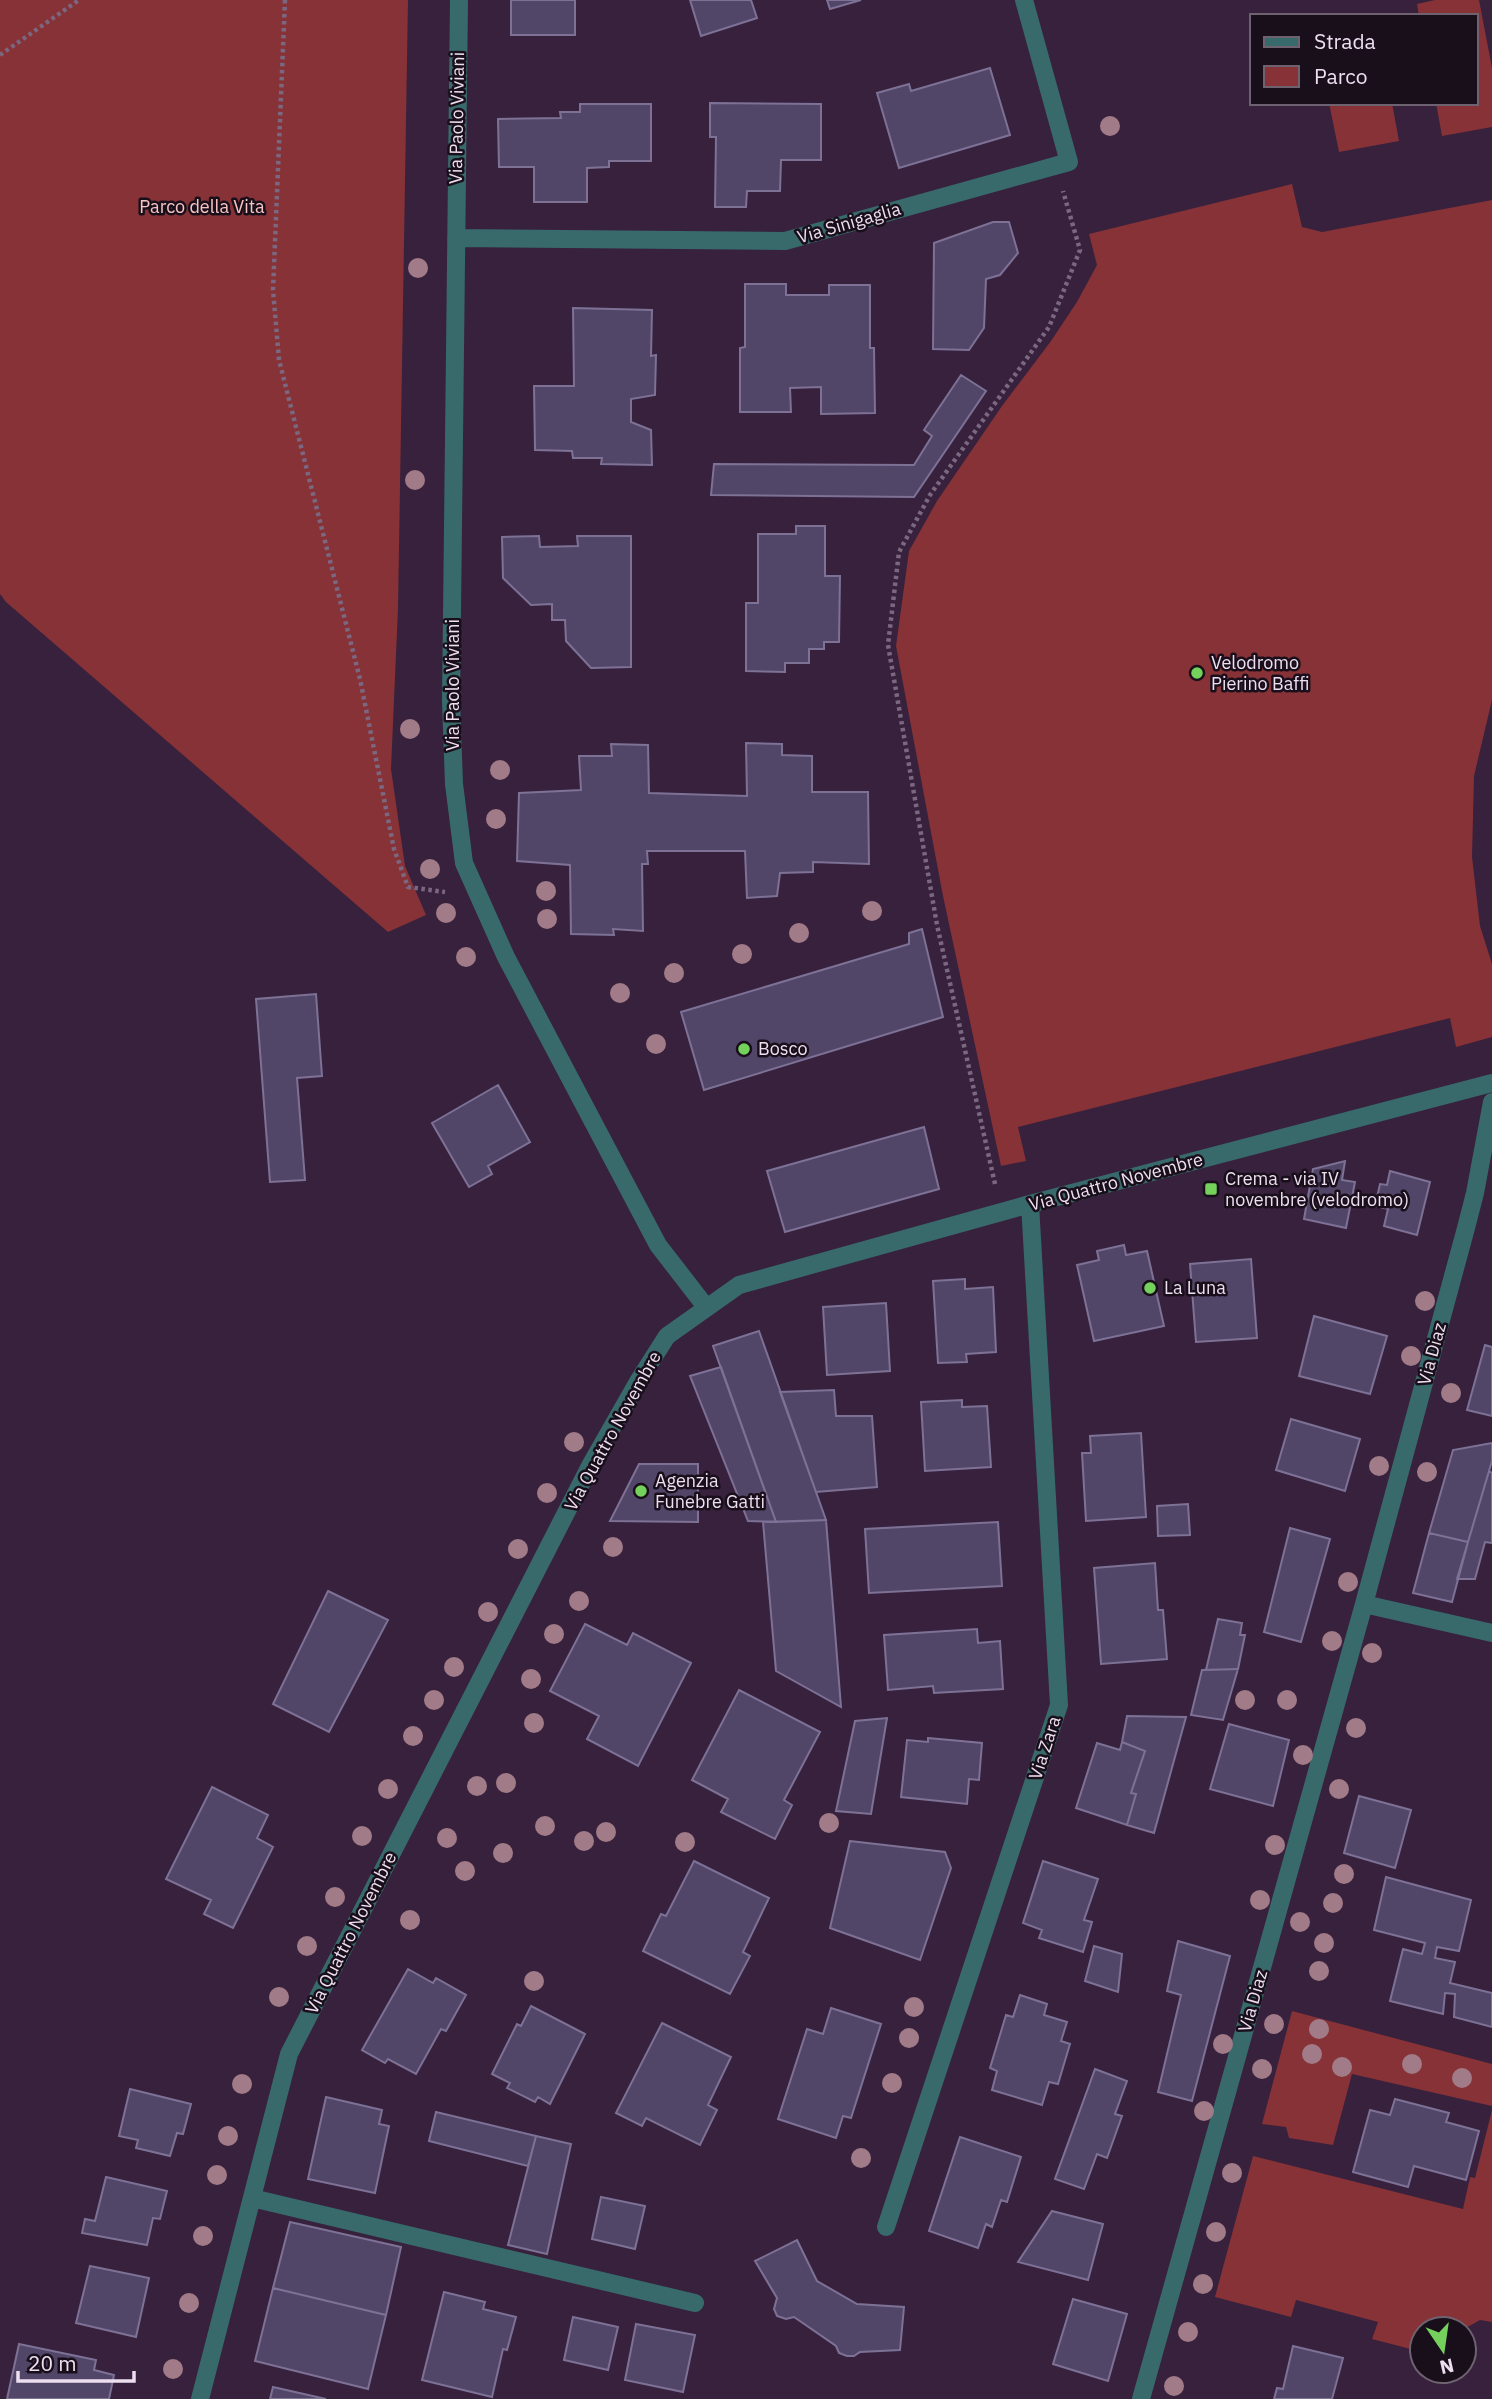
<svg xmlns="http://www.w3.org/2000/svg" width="1492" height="2399" font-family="'IBM Plex Sans',sans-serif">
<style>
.green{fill:#863237}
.building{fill:#524668;stroke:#7d7196;stroke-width:2}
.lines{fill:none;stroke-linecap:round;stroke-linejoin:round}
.path{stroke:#7b6880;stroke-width:4.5;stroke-dasharray:3.5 3.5;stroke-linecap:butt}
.minor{stroke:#38696b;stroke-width:18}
.tree{fill:#a17b87}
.poi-dot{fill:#74d25c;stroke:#190f1b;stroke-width:2.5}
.labels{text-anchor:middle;stroke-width:5;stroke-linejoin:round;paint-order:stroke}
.street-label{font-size:18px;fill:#eddef0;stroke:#190f1b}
.park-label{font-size:18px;fill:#f8c4c3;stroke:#190f1b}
.poi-label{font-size:18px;fill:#eddef0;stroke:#190f1b;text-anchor:start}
</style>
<rect width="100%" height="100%" fill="#37213d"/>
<path class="green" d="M0,0H408L398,609L391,769L405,866L426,915L388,932L6,602L0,594Z
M1435,0H1479L1492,68V127L1442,136L1436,103H1476V16H1419L1417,4Z
M1329,103H1392L1399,141L1339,152Z
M1292,184L1302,227L1322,232L1492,200V700L1474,776L1472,857L1480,926L1492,964V1037L1456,1047L1450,1018L1018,1127L1026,1161L1001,1166L943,896L896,646L909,551L937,501L1002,406L1051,341L1077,302L1097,265L1089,234Z
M1292,2011L1492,2064V2106L1352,2074L1333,2145L1289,2138L1286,2127L1262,2124Z
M1492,2110V2322L1480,2320L1464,2329H1422V2352L1372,2339L1378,2322L1296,2300L1291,2317L1215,2297L1253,2156L1463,2209L1470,2177L1475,2178Z"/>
<path class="building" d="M511,0H575V35H511Z
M690,0H751L757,18L701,36Z
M827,0H861L830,9Z
M990,68L1010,135L899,168L877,93L909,84L911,91Z
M710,103L821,104V160H781L780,191H747L746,207H715L716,137H710Z
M580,104H651V161H609V167L587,168V202H534V167H499L498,119L561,118L560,112H580Z
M993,222H1009L1018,253L1000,275L986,279L984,328L969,350L933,349L934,243Z
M745,284H786V295H829V285H870V348H874L875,413L821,414V387L790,388L791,412H740V348L745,347Z
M573,308L652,310L651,356L656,355L655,395L631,399V422L651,430L652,465L601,464L602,458H573L572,451L535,450L534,386H574Z
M961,375L986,391L914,497L711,495L714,464L914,465L932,436L924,430Z
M796,526H825V576H840L839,642H824V649H809V663H785V672L746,671V603H758V534H796Z
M539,536L540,547L578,546L577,536H631V667L591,668L566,641L565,620H552V604L531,605L503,578L502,537Z
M746,743L782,744V755L812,756V792H868L869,864L813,862V872L780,873L777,896L747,898L745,851H647L648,864H642L643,931L613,929L614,935L571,934L570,865L517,861L519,793L581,790L579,756H612L611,744L648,745L649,793L747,796Z
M922,929L943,1017L704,1090L681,1012L909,944V933Z
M316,994L322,1076L297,1078L305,1180L270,1182L256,999Z
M498,1085L530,1142L488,1166L492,1174L469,1187L432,1123Z
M924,1127L939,1189L785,1232L767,1171Z
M1345,1161L1342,1180L1355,1182L1346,1228L1304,1219L1313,1169Z
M1390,1171L1430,1182L1417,1235L1384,1226L1388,1209L1375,1206L1380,1184L1387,1185Z
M1124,1245L1126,1255L1147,1251L1164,1326L1094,1341L1077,1265L1099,1260L1097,1251Z
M1251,1259L1257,1338L1196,1342L1190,1264Z
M965,1279V1289L993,1287L996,1352L966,1354L967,1362L938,1363L933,1281Z
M886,1303L890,1371L827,1375L823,1307Z
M1314,1316L1387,1336L1370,1394L1299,1376Z
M759,1331L816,1492L826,1520L776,1522L713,1346Z
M1485,1345L1492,1347V1416L1467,1410Z
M721,1367L776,1522L748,1521L690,1376Z
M834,1390L836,1416H872L877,1487L816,1492L780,1392Z
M962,1400V1407L987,1406L991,1467L925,1471L921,1402Z
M1291,1419L1360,1439L1345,1491L1276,1470Z
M1141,1433L1146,1517L1086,1521L1082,1453H1091L1090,1436Z
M1492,1443V1461L1468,1542L1429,1533L1453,1450Z
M639,1464H698V1522L610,1521Z
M1489,1471L1492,1473V1543L1485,1542L1475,1579H1457Z
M1188,1504L1190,1535L1158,1536L1157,1506Z
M826,1520L833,1606L841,1707L776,1671L763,1522Z
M998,1522L1002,1586L869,1593L865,1529Z
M1290,1528L1330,1539L1301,1642L1264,1632Z
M1429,1533L1468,1542L1452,1602L1413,1593Z
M1155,1563L1158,1610H1163L1167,1659L1101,1664L1094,1568Z
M328,1591L388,1620L329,1732L273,1704Z
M1218,1619L1242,1623L1240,1635H1245L1238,1669L1206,1670Z
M585,1624L627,1645L633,1633L691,1663L638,1766L587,1739L599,1716L550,1691Z
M977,1629L978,1643L1000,1641L1003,1689L934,1693L933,1686L888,1690L884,1635Z
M1238,1669L1223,1720L1191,1715L1202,1670Z
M739,1690L820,1732L784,1800L792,1805L775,1839L721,1812L728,1799L692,1780Z
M1127,1716L1186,1717L1154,1833L1127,1825L1136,1794L1131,1793L1145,1751L1122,1742Z
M887,1718L871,1814L836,1811L855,1721Z
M1229,1724L1289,1740L1273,1806L1210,1789Z
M928,1738L982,1743L979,1780L969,1779L967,1804L901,1797L907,1740L928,1742Z
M1122,1742L1145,1751L1131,1793L1136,1794L1127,1825L1076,1808L1097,1743L1120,1750Z
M212,1787L268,1815L257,1838L273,1847L233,1928L204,1914L211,1900L166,1879Z
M1359,1796L1411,1810L1395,1868L1344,1853Z
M850,1841L945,1852L951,1868L920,1960L830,1928Z
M694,1861L769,1898L743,1952L750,1956L730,1994L643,1951L661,1914L666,1916Z
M1043,1861L1098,1879L1084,1920L1092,1922L1083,1952L1039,1938L1042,1930L1023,1923Z
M1386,1877L1471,1900L1459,1951L1437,1947L1435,1958L1455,1962L1450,1983L1492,1993V2027L1454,2017L1455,1994L1445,1993L1443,2014L1390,2001L1403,1949L1422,1954L1425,1943L1374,1930Z
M1178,1941L1230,1956L1192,2101L1158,2092L1181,1995L1167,1991Z
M1094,1946L1122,1954L1118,1992L1085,1981Z
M408,1969L433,1983L436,1978L466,1995L446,2031L441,2029L416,2074L388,2059L385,2063L362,2050Z
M1020,1995L1047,2004L1044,2015L1067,2022L1061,2041L1070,2044L1058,2084L1049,2082L1042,2105L992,2090L997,2071L990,2068L1006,2015L1013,2017Z
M531,2006L585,2034L550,2104L538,2097L535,2102L507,2088L510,2083L492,2074L517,2024L521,2026Z
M831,2008L881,2024L851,2118L843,2116L836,2138L778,2119L807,2029L823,2034Z
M662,2023L731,2057L708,2105L717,2110L700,2145L646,2118L642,2126L616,2113Z
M1095,2069L1127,2081L1115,2114L1122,2116L1107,2158L1097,2154L1084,2189L1055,2179Z
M130,2089L191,2104L183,2134L177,2133L170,2156L136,2148L138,2140L119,2136Z
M326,2097L382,2110L379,2124L389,2126L375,2193L308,2179Z
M1395,2099L1449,2113L1446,2122L1479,2131L1466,2180L1414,2166L1408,2187L1353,2172L1370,2110L1390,2115Z
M436,2112L536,2136L528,2166L429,2141Z
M536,2136L571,2144L547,2254L508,2245Z
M960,2137L1021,2157L1007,2202L1001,2200L992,2227L986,2224L978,2248L929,2231Z
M106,2177L167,2191L160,2219L153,2218L147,2245L82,2233L85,2219L95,2221Z
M601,2197L645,2206L635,2249L592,2239Z
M1052,2211L1103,2224L1088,2280L1018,2262Z
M290,2222L401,2247L386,2315L273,2288Z
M797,2240L817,2281L857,2304L904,2307L900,2350L860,2352L854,2356H847L839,2353L836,2346L794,2317L786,2319L777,2316L774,2309L777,2298L755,2261Z
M90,2266L149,2278L136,2337L76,2323Z
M273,2288L386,2315L368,2389L255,2361Z
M444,2292L485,2302L483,2309L516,2317L507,2350L503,2349L492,2397L422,2380Z
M1073,2299L1127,2314L1108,2381L1053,2364Z
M573,2317L618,2327L608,2370L564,2360Z
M636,2324L695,2335L683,2392L625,2380Z
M19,2344L96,2360L94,2370L114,2375L109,2399H7Z
M1293,2346L1343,2358L1332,2399H1274L1277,2388L1283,2389Z
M273,2387L326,2399H270Z"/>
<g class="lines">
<path class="path" d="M285,0L273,290L279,360L360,679L394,849L408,887L445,892
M0,55L79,0
M995,1184L937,925L888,645L899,552L930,495L1049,327L1080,250L1063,191"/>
<path class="minor" d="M459,0L451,701L454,784L464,863L506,957L658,1245L706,1307
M456,238L785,241L1069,162L1024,0
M1364,1604L1492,1633
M252,2198L695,2303
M886,2227L1059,1705L1030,1204
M200,2399L289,2054L590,1466L639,1380L667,1336L739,1285L1030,1204L1492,1083
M1141,2399L1364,1604L1466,1228L1475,1193L1492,1102"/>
</g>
<g class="tree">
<circle cx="1110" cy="126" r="10"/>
<circle cx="418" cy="268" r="10"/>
<circle cx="415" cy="480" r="10"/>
<circle cx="410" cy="729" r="10"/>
<circle cx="500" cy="770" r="10"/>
<circle cx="496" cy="819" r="10"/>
<circle cx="430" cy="869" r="10"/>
<circle cx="546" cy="891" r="10"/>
<circle cx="872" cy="911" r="10"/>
<circle cx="446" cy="913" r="10"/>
<circle cx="547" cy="919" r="10"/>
<circle cx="799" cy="933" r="10"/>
<circle cx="742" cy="954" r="10"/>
<circle cx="466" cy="957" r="10"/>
<circle cx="674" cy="973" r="10"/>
<circle cx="620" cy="993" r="10"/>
<circle cx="656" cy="1044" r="10"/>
<circle cx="1425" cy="1301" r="10"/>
<circle cx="1411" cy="1356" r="10"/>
<circle cx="1451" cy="1393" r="10"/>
<circle cx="574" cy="1442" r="10"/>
<circle cx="1379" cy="1466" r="10"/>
<circle cx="1427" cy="1472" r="10"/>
<circle cx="547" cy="1493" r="10"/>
<circle cx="613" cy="1547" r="10"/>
<circle cx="518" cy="1549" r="10"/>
<circle cx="1348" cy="1582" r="10"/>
<circle cx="579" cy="1601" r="10"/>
<circle cx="488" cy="1612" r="10"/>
<circle cx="554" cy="1634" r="10"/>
<circle cx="1332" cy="1641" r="10"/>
<circle cx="1372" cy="1653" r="10"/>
<circle cx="454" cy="1667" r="10"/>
<circle cx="531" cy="1679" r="10"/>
<circle cx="434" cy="1700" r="10"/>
<circle cx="1245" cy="1700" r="10"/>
<circle cx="1287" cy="1700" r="10"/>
<circle cx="534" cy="1723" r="10"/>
<circle cx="1356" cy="1728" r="10"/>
<circle cx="413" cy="1736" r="10"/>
<circle cx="1303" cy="1755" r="10"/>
<circle cx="506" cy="1783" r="10"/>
<circle cx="477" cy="1786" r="10"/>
<circle cx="388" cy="1789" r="10"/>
<circle cx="1339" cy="1789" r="10"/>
<circle cx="829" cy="1823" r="10"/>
<circle cx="545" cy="1826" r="10"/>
<circle cx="606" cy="1832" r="10"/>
<circle cx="362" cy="1836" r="10"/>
<circle cx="447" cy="1838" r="10"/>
<circle cx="584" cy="1841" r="10"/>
<circle cx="685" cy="1842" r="10"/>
<circle cx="1275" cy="1845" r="10"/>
<circle cx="503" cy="1853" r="10"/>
<circle cx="465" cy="1871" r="10"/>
<circle cx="1344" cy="1874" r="10"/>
<circle cx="335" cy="1897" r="10"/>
<circle cx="1260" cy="1900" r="10"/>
<circle cx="1333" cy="1903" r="10"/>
<circle cx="410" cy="1920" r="10"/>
<circle cx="1300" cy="1922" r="10"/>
<circle cx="1324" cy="1943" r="10"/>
<circle cx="307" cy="1946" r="10"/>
<circle cx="1319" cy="1971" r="10"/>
<circle cx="534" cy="1981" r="10"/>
<circle cx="279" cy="1997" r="10"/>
<circle cx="914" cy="2007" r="10"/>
<circle cx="1274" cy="2024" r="10"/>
<circle cx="1319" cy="2029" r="10"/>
<circle cx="909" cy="2038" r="10"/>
<circle cx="1223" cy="2044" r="10"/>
<circle cx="1312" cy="2054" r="10"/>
<circle cx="1412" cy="2064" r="10"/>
<circle cx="1342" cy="2067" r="10"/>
<circle cx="1262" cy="2069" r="10"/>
<circle cx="1462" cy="2078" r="10"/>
<circle cx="892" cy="2083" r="10"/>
<circle cx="242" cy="2084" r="10"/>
<circle cx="1204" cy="2111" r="10"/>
<circle cx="228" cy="2136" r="10"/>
<circle cx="861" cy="2158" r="10"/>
<circle cx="1232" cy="2173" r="10"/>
<circle cx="217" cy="2175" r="10"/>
<circle cx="1216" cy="2232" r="10"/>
<circle cx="203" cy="2236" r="10"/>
<circle cx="1203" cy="2284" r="10"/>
<circle cx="189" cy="2303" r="10"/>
<circle cx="1188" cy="2332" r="10"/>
<circle cx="173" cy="2369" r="10"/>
<circle cx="1174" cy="2386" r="10"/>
</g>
<g class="poi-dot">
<circle cx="1197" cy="673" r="7"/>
<circle cx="744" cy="1049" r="7"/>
<rect x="1204" y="1182" width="14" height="14" rx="3.5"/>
<circle cx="1150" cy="1288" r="7"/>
<circle cx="641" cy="1491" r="7"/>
</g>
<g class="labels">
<g class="street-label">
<text transform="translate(457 118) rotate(-89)" y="6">Via Paolo Viviani</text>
<text transform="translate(849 223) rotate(-16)" y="6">Via Sinigaglia</text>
<text transform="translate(453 685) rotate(-90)" y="6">Via Paolo Viviani</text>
<text transform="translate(1116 1182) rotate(-15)" y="6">Via Quattro Novembre</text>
<text transform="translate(1432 1354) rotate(-75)" y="6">Via Diaz</text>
<text transform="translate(613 1431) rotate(-61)" y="6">Via Quattro Novembre</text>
<text transform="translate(1045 1748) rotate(-72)" y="6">Via Zara</text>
<text transform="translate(351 1933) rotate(-63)" y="6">Via Quattro Novembre</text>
<text transform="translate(1253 2001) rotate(-74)" y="6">Via Diaz</text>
</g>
<g class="park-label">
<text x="202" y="213">Parco della Vita</text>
</g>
<g class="poi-label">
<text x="1211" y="669">Velodromo<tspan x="1211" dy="21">Pierino Baffi</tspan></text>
<text x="758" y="1055">Bosco</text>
<text x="1225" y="1185">Crema - via IV<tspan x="1225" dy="21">novembre (velodromo)</tspan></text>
<text x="1164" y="1294">La Luna</text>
<text x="655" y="1487">Agenzia<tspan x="655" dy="21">Funebre Gatti</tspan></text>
</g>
</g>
<rect x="1250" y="14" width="228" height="91" fill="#190f1b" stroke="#6e6270" stroke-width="2"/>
<rect x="1264" y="37" width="35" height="10" fill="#38696b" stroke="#6e6270" stroke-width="2"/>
<text x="1314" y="49" font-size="21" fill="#eddef0">Strada</text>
<rect x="1264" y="66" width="35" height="21" fill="#863237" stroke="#6e6270" stroke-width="2"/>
<text x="1314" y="84" font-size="21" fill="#eddef0">Parco</text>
<g transform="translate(1443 2350) rotate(167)"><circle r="33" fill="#190f1b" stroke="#6e6270" stroke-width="2"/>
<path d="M0-5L12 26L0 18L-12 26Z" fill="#74d25c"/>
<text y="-10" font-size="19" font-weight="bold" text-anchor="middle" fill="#eddef0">N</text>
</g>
<path d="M18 2371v10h116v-10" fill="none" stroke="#eddef0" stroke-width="3.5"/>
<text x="28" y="2371" font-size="21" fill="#eddef0" stroke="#190f1b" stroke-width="5" paint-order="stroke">20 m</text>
</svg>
